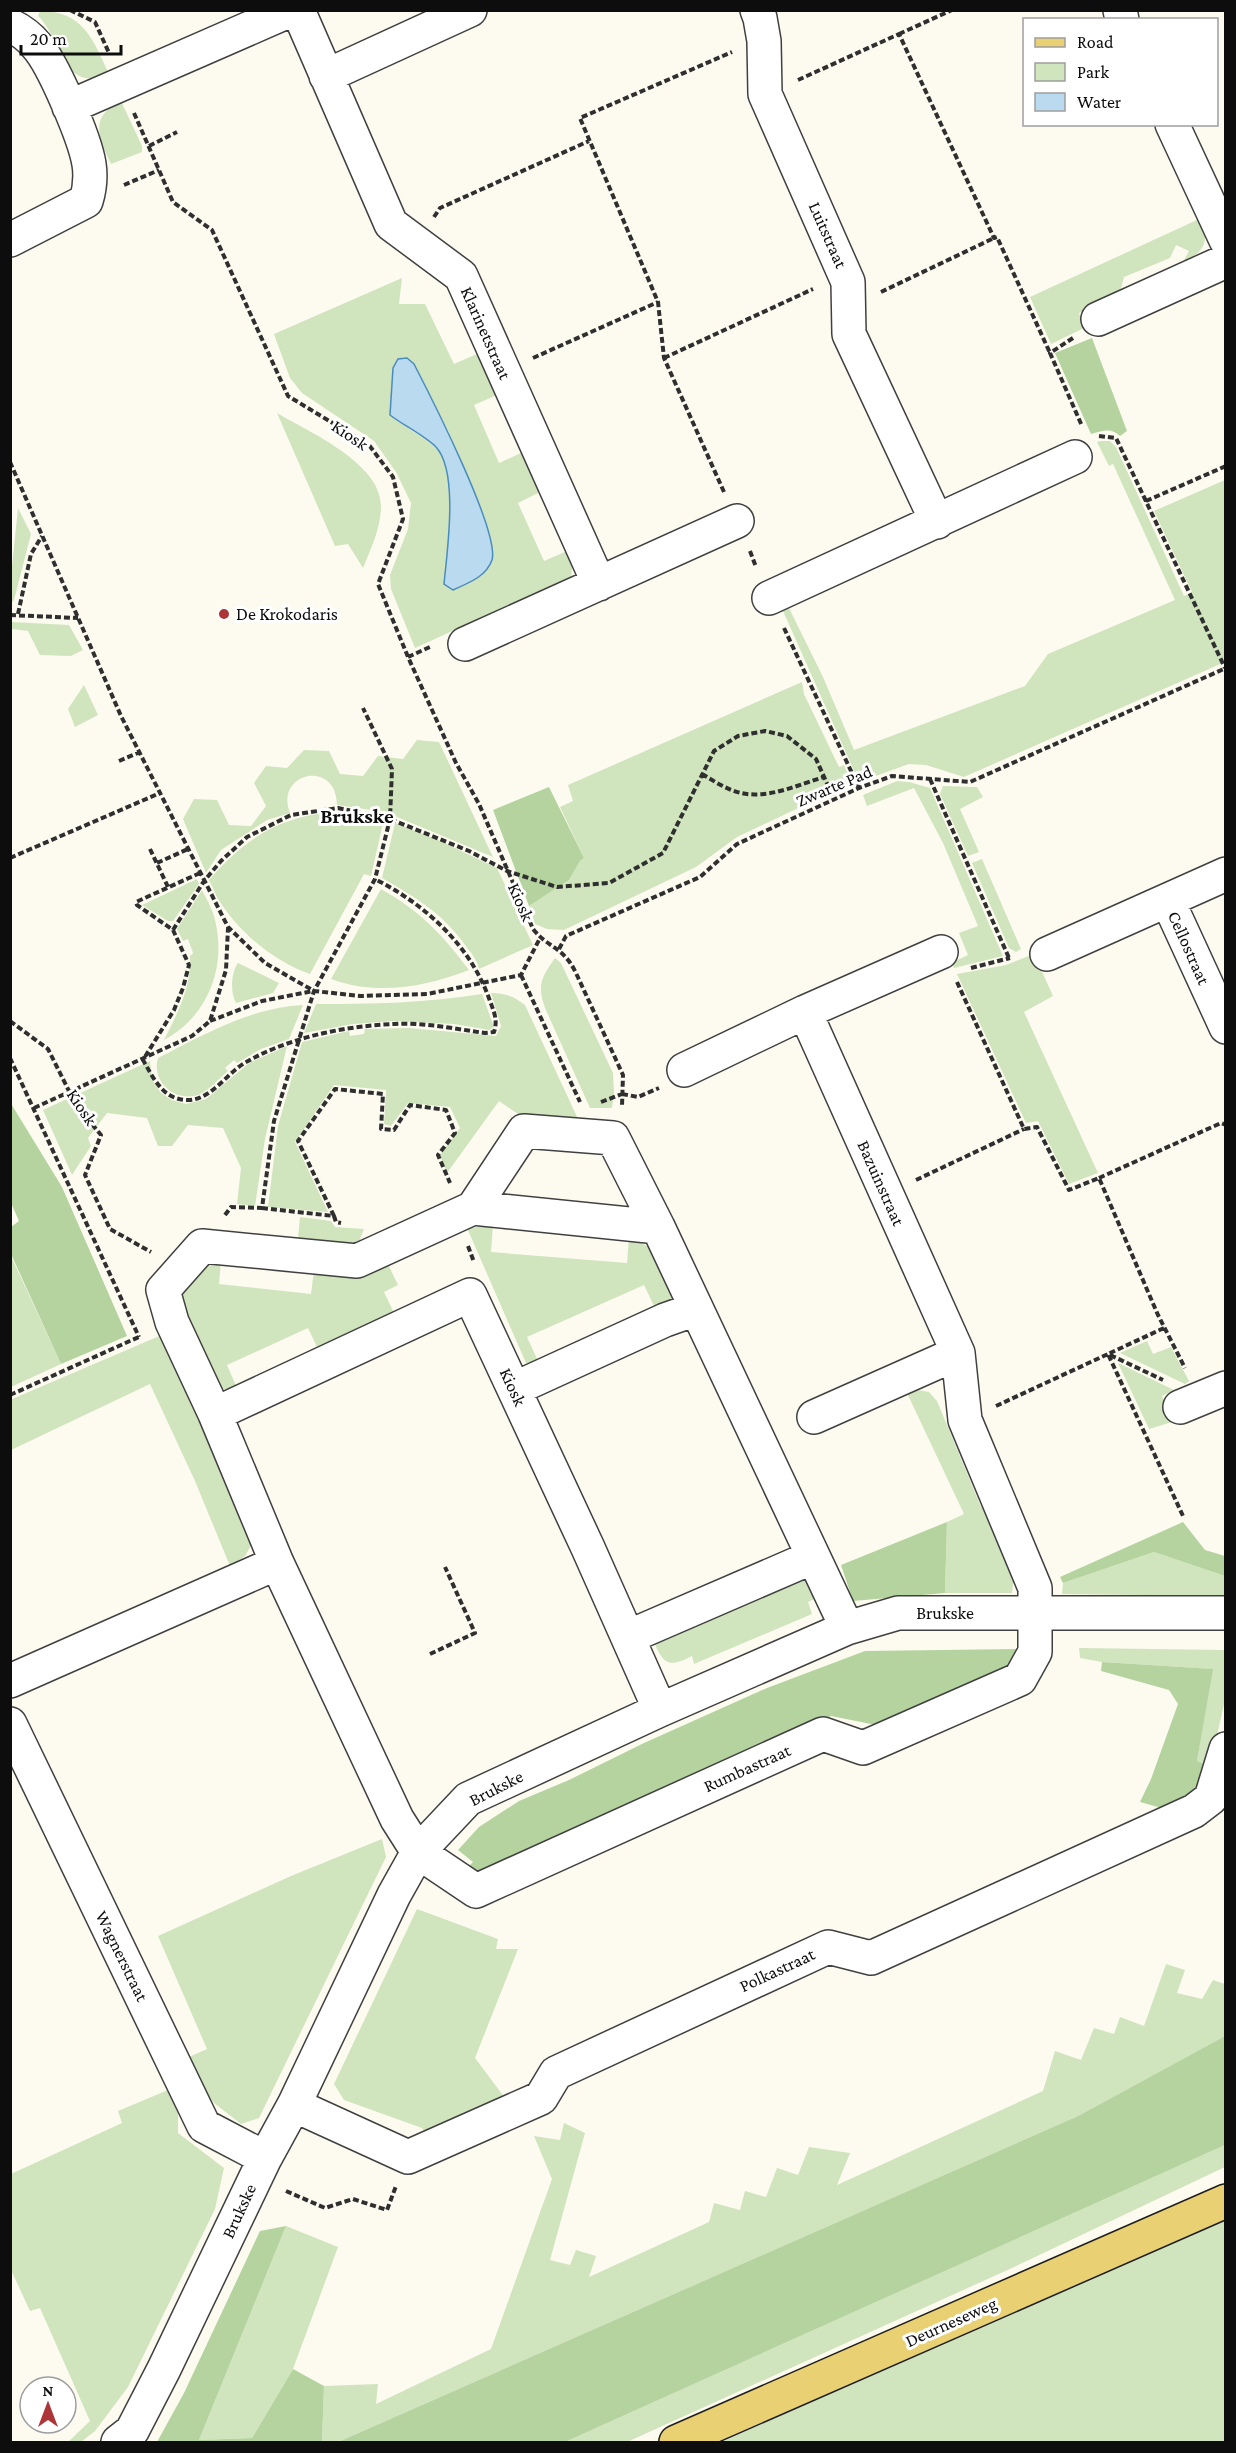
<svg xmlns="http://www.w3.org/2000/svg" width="1236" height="2453" font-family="'Crimson Pro',serif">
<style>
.green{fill:#d0e4bd;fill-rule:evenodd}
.forest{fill:#b4d39e}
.water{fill:#badaef;stroke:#498cbe;stroke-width:1.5}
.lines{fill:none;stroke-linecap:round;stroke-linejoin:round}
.minor-casing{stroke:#404040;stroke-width:36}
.major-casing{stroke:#1e1e1e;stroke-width:36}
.path{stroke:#2f2f2f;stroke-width:4;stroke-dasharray:6 3;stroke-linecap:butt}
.minor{stroke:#fff;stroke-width:33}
.major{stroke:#e9d073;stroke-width:33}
.poi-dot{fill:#ae3537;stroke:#fff;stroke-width:2}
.labels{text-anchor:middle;stroke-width:6;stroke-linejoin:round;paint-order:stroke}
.street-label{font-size:18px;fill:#0d0d0d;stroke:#fff}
.poi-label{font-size:18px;fill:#0d0d0d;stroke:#fff;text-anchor:start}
.quarter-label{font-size:21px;font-weight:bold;fill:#0d0d0d;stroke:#fff}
</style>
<rect width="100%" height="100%" fill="#fdfbf0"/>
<path class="green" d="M40,11C84,11 93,40 109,74C61,94 63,40 38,16Z
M121,101L142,146V152L111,164C99,138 88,117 121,101Z
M1199,219C1212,239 1203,254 1183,262L1189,251L1176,245L1170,258L1124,277L1120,292L1079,313L1084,328L1051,344L1030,297Z
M402,278L399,304H425L454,364L479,353L497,395L474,405L499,463L523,452L540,492L518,503L544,561L567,551L573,560L571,577L415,648L391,589L390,575L408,529L411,503L396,472L374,441L302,393L290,378L274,334ZM407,358L414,364L448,431L490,534L446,560C450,534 456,466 435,447C427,439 416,434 408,428Z
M277,413C309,432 381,463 381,506C381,528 371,548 363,568L348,544L335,546Z
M1100,441H1110L1116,447L1184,596L1192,592L1154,511L1225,480V662L964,777L926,765L909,764L859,782L779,602L785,600L823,677L854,750L1025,686L1048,654L1175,600L1113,464L1109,466L1097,442Z
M18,508L31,534L14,600L11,603V576Z
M11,622L69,625L83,650L71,656L40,655L28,631L11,629Z
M802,682L804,694L839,767L844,765L851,783L737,837L696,867L564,930L547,929L535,924L529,906L569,880L580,861L584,858L560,807L573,801L568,785Z
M84,685L98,715L75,727L68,709Z
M417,740L439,742L493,857L385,812L337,805C336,758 274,773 290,813L267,820L221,850L206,873L183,819L194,799L217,800L229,825L251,826L266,806L254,783L266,766L287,768L304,750L329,751L340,774L363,776L378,756L403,759Z
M897,781L909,782L930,788L1003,956L954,968L951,963L968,955L959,933L978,926L943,843L914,788L867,806L863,795Z
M943,786L977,787L983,797L960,809L979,852L968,856L940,794Z
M345,811L384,819L371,876L364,874L310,974C273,961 237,931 217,897C214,891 212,885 209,880C248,835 284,814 345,811Z
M395,823L438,840L497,868L533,945L479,969C477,961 473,955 468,949C443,913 418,899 382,878Z
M982,859L1021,949L1016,952L1009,948L972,863Z
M197,879L199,884L173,921H168L142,905Z
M381,889C420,911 442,934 469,970C425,987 377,996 331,979Z
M202,890C207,900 213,910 215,920C227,968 207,1017 164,1040C177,1014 192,986 190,956L193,953L188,939L183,941L177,929Z
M1034,954L1053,996L1024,1012L1098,1173L1069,1184L1038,1121L1026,1123L957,974L1006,965Z
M555,958L561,963L613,1073L614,1093L612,1108H590L545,1008C537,985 541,978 555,958Z
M238,963L279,983L273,993L236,1003C230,993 231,972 238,963Z
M491,993C504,993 514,996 525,1005L579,1121L518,1114L499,1101L447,1173L440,1155L460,1128L450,1107L408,1103L391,1126L384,1124L386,1090L334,1085L295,1142L328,1212L268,1207L278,1126L302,1042L349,1031L350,1036L364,1034L365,1029L409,1028L496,1036L501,1026Z
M482,994L494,1027L489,1030L454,1024L394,1021L353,1024L304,1033L316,1004C372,1004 427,1003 482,994Z
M303,1005L289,1039L261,1049L237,1063L234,1060L225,1068L228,1071C219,1078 209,1091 198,1095C175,1102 151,1082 158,1058C203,1035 252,1007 303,1005Z
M287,1046L265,1139L255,1206L237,1204L241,1168L223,1128L188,1125L172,1146H158L147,1118L107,1113L88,1138L91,1146L72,1175L43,1110L150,1061L152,1080L161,1093L172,1100L186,1104L206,1099L249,1063Z
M300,1217L331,1221L335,1227L364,1229L358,1244L350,1246L300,1242L298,1238Z
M493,1225L491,1252L627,1263L629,1237L657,1251L677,1297L655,1308L644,1285L527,1337L538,1361L526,1363L467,1228Z
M10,1254L61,1364L11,1387H10Z
M210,1261H221L219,1284L311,1294L314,1270L388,1264L398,1285L384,1292L395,1315L319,1351L308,1328L227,1365L237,1388L223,1389L211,1377L179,1299L202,1266Z
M164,1334L253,1542L245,1556L230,1566L195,1481L150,1384L11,1450L10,1400Z
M1147,1341L1153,1354L1171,1347L1189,1381L1185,1384L1120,1353Z
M1118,1363L1174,1390L1162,1396L1172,1422L1149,1429Z
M918,1390L929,1392L937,1401L981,1507L990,1504L1015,1567L1012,1593H945L947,1522L964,1514L907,1393Z
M1154,1552L1225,1576V1596L1062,1594L1063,1583Z
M803,1574L814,1599L808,1602L812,1614L694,1664L692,1656C667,1669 663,1663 653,1640Z
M1079,1648L1225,1650V1700L1210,1766L1197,1761L1212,1669L1102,1662L1080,1658Z
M382,1839L386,1857L259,2118L241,2124L214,2103L182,2060L207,2049L158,1936L291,1876Z
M417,1909L498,1939L496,1949H518L475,2058L505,2098L428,2137L422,2128L344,2100L334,2084Z
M1166,1964L1185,1970L1177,1993L1202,1999L1213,1980L1225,1984V2036L1078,2116L338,2442H322L324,2386L378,2384L376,2404L491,2349L552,2179L534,2136L560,2140L564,2123L585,2133L550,2260L570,2265L576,2250L596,2256L589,2277L709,2222L714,2203L740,2210L745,2191L766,2197L777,2168L798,2175L809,2147L850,2153L837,2185L1043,2091L1055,2051L1081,2060L1094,2028L1114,2034L1120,2017L1144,2026Z
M168,2090L178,2113V2133L224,2168L215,2209L128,2387L95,2431L81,2442H68L90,2421L40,2308L30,2311L11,2270V2174L122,2123L118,2111Z
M1225,2145V2167L1012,2268L627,2442H565Z
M1225,2218V2442H722L781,2415Z
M286,2226L338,2247L293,2369L252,2438L199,2440Z"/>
<path class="forest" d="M1092,338L1127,431L1120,436C1111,427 1102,431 1091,434L1055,353Z
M549,787L584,858L580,861L569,880L529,906L493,810Z
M10,1102L62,1187L127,1336L61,1364L11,1254V1227L19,1221L11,1203Z
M947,1522L945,1593L853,1601L841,1565Z
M1183,1522L1205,1550L1225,1556V1576L1154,1552L1063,1583L1060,1577Z
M1023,1649L1018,1665L876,1725L831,1716L484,1875L466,1869L473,1862L458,1850L479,1827L519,1801L569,1780L644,1743L767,1688L865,1651Z
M1102,1662L1213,1669L1197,1761L1210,1766L1202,1790L1165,1809L1140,1802L1151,1779L1178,1704L1169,1690L1101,1671Z
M1225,2036V2145L565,2442H338L1078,2116Z
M286,2226L199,2440L252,2438L293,2369L324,2386L322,2442H157L184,2393L260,2231Z"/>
<path class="water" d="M407,358L414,364C430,395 500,532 492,560C486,577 468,583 453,590L444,584C447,552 459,472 436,447C425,436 403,425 390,415L393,368L398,359Z"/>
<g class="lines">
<g class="minor-casing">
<path id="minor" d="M298,10L391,224L461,276L599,584
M757,10L760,18L764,41L765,94L848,282L849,334L937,522
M1120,10L1122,20
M10,25C20,30 29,36 36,45C53,63 85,139 89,164C91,177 90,188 86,201L10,240
M326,76L470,10
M69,107L291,10
M1172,124L1226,240
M1098,319L1226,261
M769,598L1075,457
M465,644L737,521
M1168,901L1226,1027
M1047,954L1226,874
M684,1070L805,1012L941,952
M473,1208L524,1131L613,1138L658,1227L847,1628
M658,1227L473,1208L357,1261L202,1246L163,1290L172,1322L215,1414L277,1563L397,1819L418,1852L476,1891L823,1734L863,1748L1020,1679L1035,1652V1588L965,1420L958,1353L805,1012
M514,1389L665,1320L696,1309
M1180,1407L1226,1388
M215,1414L470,1295L588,1548L660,1710
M814,1417L958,1353
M628,1637L813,1557
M10,1681L277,1563
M10,1724L204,2126L265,2158
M294,2105L408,2157L541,2098L556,2073L828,1947L871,1958L1194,1811L1211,1798L1226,1749
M118,2442L132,2431L164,2369L265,2158L294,2105L394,1895L418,1852L468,1799L660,1710L847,1628L898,1613H1226"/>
</g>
<g class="major-casing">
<path id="major" d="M676,2442L1226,2201"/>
</g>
<path class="path" d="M70,10L95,22L109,53
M899,34L952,10
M798,80L899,34L994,238L997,237L1050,353
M134,113L173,202L212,230L288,396L369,445L393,477L403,519L378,584L408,657L456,763L479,804L533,929C549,949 563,946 576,973L623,1075L622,1106
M149,146L177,132
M124,185L159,170
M434,217L440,208L589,141
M881,292L994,238
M1073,338L1050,353L1082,426
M533,358L658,302
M664,358L813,289
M1099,436L1116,438L1225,668
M10,462L121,716L228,927L265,963L314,991L360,996L427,994L521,975L540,938
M724,492L664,358L658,302L580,118L732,52
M1146,501L1226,466
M10,502V510
M750,551L756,567
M18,614L31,554L42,536
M10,615L78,618
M784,628L859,788
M408,657L432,646
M119,761L140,752
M702,774C714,781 727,790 741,793C768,799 798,785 824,777
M930,779L1009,958
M150,849L168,887
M10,858L160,793
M157,863L188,849
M200,873L136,902L137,905L173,930L189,965L183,988L174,1010L143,1060C154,1079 163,1100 188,1100C212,1100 228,1071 248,1061C291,1037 345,1026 394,1024C424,1022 455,1029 485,1033L494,1032C498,1020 494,1012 490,1001C471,946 426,905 375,879
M173,930L204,881L221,861L247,837L291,815L338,808L390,819L469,851L507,871L557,887L609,883L663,853L714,751L738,736L765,731L787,736L816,759L834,799
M559,949L566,936L700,877L737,844L859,788L892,776L970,782L1226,668
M971,968L1010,958
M521,975L580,1102
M957,982L1024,1129L1037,1127L1069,1190L1099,1178L1158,1315L1185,1368
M10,1021L48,1049L76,1105L101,1135L85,1175L110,1229L151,1252
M210,1021L262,1001L313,991
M10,1058L139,1337
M622,1094L638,1097L659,1088
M601,1102L622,1094
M34,1108L192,1036L210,1021L226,970L228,928
M1099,1178L1221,1123L1226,1125
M916,1180L1024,1129
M262,1208L334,1216L336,1222L341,1223
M225,1215L231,1207L262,1208L274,1121L314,991L375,879L390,819L392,769L363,708
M334,1216L298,1141L335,1089L383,1094L381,1129L394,1130L410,1105L446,1110L455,1133L438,1155L450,1183
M468,1246L474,1262
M1164,1328L1108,1354L1183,1516
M10,1395L141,1336
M996,1406L1108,1354L1163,1380
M430,1654L475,1633L445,1567
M286,2191L325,2208L353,2199L387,2210L396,2186"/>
<use href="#minor" class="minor"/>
<use href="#major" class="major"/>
</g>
<circle class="poi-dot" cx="224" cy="614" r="6"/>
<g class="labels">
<g class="street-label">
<text transform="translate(828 235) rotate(66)" y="6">Luitstraat</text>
<text transform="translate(486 333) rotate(66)" y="6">Klarinetstraat</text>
<text transform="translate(350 435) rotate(34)" y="6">Kiosk</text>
<text transform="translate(834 786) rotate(-23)" y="6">Zwarte Pad</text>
<text transform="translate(521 902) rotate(66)" y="6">Kiosk</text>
<text transform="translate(1189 948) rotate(66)" y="6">Cellostraat</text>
<text transform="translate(82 1107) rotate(56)" y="6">Kiosk</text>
<text transform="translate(881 1183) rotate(66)" y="6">Bazuinstraat</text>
<text transform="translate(513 1387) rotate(65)" y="6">Kiosk</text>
<text x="945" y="1619">Brukske</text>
<text transform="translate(747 1768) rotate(-24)" y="6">Rumbastraat</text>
<text transform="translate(496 1788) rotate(-27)" y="6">Brukske</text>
<text transform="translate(122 1956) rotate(64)" y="6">Wagnerstraat</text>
<text transform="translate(777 1970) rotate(-25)" y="6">Polkastraat</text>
<text transform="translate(239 2211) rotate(-65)" y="6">Brukske</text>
<text transform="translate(951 2322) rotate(-24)" y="6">Deurneseweg</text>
</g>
<g class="poi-label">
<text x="236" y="620">De Krokodaris</text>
</g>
<g class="quarter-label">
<text x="357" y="823">Brukske</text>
</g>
</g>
<rect width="1236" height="2453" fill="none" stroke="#0d0d0d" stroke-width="24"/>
<rect x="1023" y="18" width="195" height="108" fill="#ffffff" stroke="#9e9e9e" stroke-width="1.5"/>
<rect x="1035" y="38" width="30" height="9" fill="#e9d073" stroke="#9e9e9e" stroke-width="1.5"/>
<text x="1077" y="48" font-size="18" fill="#0d0d0d">Road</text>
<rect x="1035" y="63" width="30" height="18" fill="#d0e4bd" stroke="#9e9e9e" stroke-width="1.5"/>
<text x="1077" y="78" font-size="18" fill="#0d0d0d">Park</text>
<rect x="1035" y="93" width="30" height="18" fill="#badaef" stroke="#9e9e9e" stroke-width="1.5"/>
<text x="1077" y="108" font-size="18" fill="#0d0d0d">Water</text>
<g transform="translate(48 2405)"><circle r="28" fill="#ffffff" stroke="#9e9e9e" stroke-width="1.5"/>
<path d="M0-4.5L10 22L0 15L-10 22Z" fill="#ae3537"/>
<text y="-9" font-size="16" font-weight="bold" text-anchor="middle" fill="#0d0d0d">N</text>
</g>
<path d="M21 45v9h100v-9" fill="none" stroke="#0d0d0d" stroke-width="3"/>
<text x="30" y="45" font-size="18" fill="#0d0d0d" stroke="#ffffff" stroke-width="4.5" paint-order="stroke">20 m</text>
</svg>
